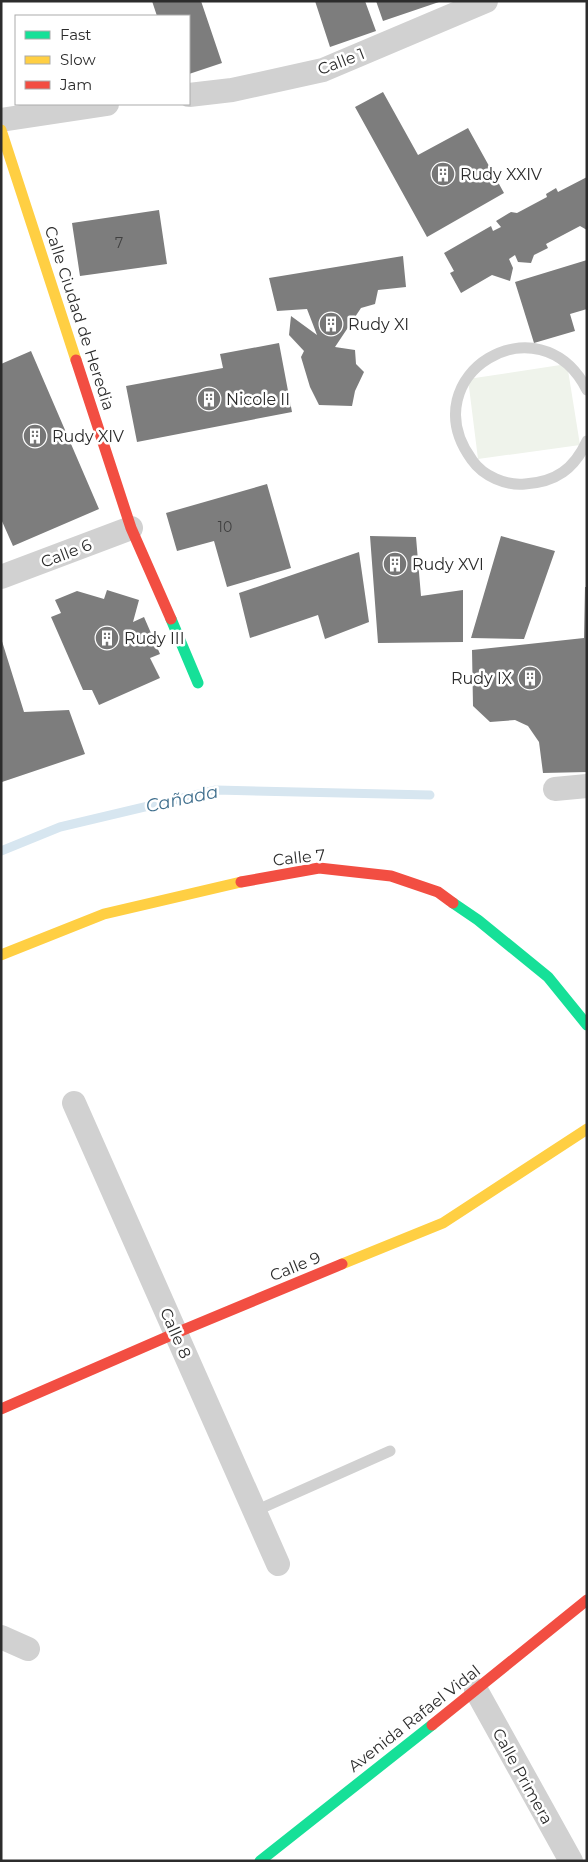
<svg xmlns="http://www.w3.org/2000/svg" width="588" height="1862" font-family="Montserrat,sans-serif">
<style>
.green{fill:#eff3eb}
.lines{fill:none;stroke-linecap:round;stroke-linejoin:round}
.stream{stroke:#d7e6f0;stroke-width:9}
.building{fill:#7d7d7d}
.lane{stroke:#d1d1d1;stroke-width:11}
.street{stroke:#d1d1d1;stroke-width:24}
.fast{stroke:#16e098;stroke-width:11}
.slow{stroke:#ffcf43;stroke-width:11}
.jam{stroke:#f24e42;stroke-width:11}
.labels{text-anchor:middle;stroke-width:5;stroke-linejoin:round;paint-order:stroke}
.number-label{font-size:14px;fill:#404040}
.street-label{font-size:16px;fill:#2c2c2c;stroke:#fff}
.poi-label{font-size:16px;fill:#2c2c2c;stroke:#fff;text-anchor:start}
.water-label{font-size:18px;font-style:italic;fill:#3d6d8c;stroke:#fff}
</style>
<rect width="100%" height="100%" fill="#fff"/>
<path class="green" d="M567,364L580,445L478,459L468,379Z"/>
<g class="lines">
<path class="stream" d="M1,851L60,827L216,790L430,795"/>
</g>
<path class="building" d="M152,1H201L222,63L189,74V16H157Z
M315,1H365L376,31L330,47Z
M376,1H439V2L383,21Z
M383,92L418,155L468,128L504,193L427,237L355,107Z
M587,177V230L580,226L546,244L548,248L534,255L531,263L518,262L515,255L509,259L513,268L510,281L492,275L461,293L450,273L454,271L444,253L491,226L493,231L501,227L496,221L511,212L517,213L547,197L546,194L556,188L558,192Z
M159,210L167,264L80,276L72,223Z
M403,256L406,287L378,290L375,304L361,308L335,347L355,350L356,364L364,372L355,391L352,406L319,405L310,387L301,357L304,351L289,335L291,316L317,335L307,309L277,311L269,278Z
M587,260V309L570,314L575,331L534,343L515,282Z
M279,343L292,412L137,442L126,386L223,368L220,354Z
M31,351L99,509L13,546L1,519V364Z
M267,484L291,568L227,587L214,541L177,551L166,513Z
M370,536L416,537L421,596L463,590V642L378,643Z
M501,536L555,551L524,639L471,638Z
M359,552L369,622L325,639L318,615L250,638L239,593Z
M585,587H587V772L543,773L539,742L528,726L515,720L490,722L473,706L472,650L584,638Z
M107,590L139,600L133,622L144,617L160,654L150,658L160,678L99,705L92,690H83L51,617L61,613L55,600L77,591L104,599Z
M1,638L24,712L69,710L85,754L2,782Z"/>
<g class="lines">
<path class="lane" d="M587,390C540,297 410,375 472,460C483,476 506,486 525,484C556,482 574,469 587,441
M255,1511L390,1451"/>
<path class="street" d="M189,95L232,90L323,70L486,1
M1,120L107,104
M1,577L131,528
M555,789L587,786
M74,1103L278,1564
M1,1637L28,1649
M476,1690L571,1861"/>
<path class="fast" d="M171,619L198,683
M453,903L478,920L548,977L587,1025
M260,1861L432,1725"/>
<path class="slow" d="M1,130L76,360
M1,955L104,914L241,882
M342,1264L443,1223L587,1129"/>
<path class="jam" d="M76,360L131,528L171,619
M241,882L319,868L391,876L438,892L453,903
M1,1409L176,1333L342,1264
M432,1725L587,1600"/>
</g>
<defs>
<g id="building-disc" transform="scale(1.25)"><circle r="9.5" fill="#767676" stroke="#fff"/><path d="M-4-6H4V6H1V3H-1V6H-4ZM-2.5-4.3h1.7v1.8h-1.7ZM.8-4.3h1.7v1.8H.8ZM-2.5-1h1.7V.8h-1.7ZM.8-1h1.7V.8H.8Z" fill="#fff"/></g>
</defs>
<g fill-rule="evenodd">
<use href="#building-disc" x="443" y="174"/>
<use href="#building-disc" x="331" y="324"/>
<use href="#building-disc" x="209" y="399"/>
<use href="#building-disc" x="35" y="436"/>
<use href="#building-disc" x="395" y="564"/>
<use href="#building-disc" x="107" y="638"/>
<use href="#building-disc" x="530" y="678"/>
</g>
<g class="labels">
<g class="number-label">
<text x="119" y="248">7</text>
<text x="225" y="532">10</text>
</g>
<g class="street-label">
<text transform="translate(341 61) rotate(-21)" y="6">Calle 1</text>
<text transform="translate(80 318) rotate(72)" y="6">Calle Ciudad de Heredia</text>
<text transform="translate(66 553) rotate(-21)" y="6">Calle 6</text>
<text transform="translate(299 857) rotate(-6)" y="6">Calle 7</text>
<text transform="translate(295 1266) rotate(-22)" y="6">Calle 9</text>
<text transform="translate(176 1333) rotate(66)" y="6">Calle 8</text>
<text transform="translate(414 1718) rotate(-38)" y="6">Avenida Rafael Vidal</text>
<text transform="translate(523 1776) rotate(61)" y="6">Calle Primera</text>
</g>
<g class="poi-label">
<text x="460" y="180">Rudy XXIV</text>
<text x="348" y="330">Rudy XI</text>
<text x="226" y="405">Nicole II</text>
<text x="52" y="442">Rudy XIV</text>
<text x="412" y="570">Rudy XVI</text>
<text x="124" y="644">Rudy III</text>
<text x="512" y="684" text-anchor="end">Rudy IX</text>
</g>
<g class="water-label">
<text transform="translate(182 799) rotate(-12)" y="6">Cañada</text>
</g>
</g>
<rect width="588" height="1862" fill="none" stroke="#2c2c2c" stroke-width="5"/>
<rect x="15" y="15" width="175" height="90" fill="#ffffff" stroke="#ababab"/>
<rect x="25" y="31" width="25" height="8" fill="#16e098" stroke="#ababab"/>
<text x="60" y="40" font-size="15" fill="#2c2c2c">Fast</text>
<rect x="25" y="56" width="25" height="8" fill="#ffcf43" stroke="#ababab"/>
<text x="60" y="65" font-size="15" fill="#2c2c2c">Slow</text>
<rect x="25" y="81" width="25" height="8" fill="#f24e42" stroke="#ababab"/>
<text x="60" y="90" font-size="15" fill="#2c2c2c">Jam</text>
</svg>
